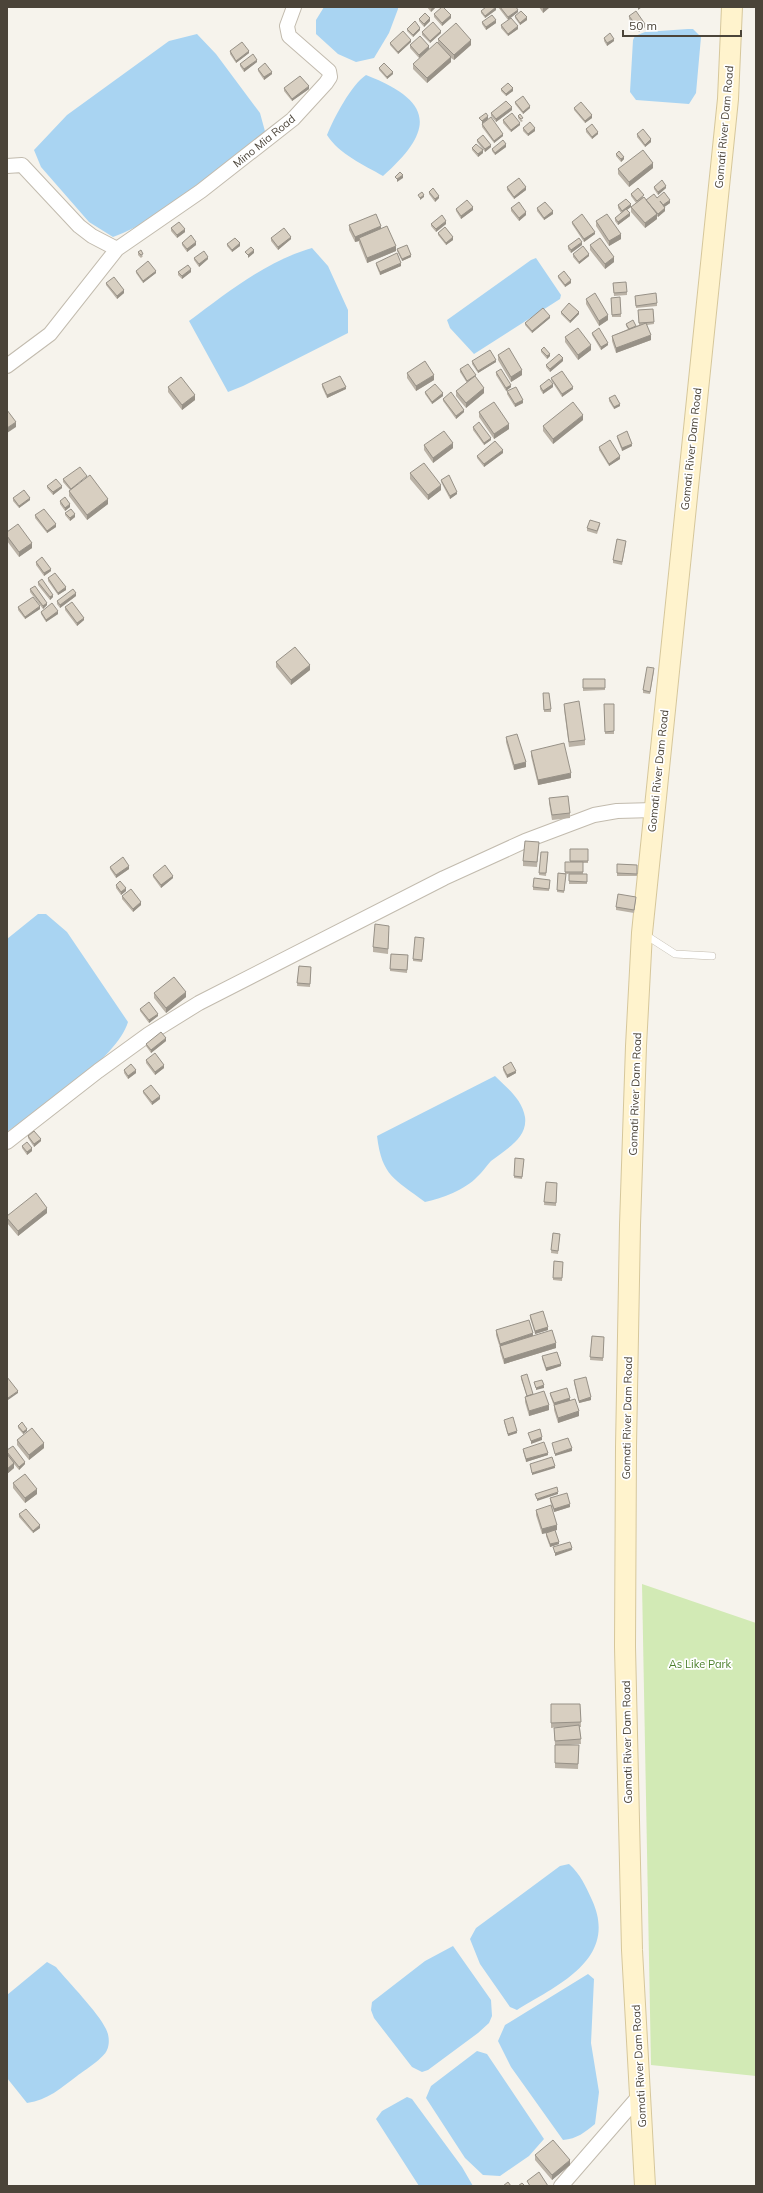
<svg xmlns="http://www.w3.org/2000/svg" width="763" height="2193" font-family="Mulish,sans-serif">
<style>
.green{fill:#d2eab5}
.water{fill:#a9d4f2}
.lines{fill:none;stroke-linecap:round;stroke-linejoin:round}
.lane-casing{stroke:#c2bbae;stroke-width:8}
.street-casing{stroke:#c2bbae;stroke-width:16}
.secondary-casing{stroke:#d6c79b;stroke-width:22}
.lane{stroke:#fff;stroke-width:7}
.street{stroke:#fff;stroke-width:14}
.secondary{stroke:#fff3cd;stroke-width:20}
.wall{fill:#bab2a6}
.shaded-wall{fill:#979187}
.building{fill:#d8cfc1;stroke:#979187}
.labels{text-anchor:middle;stroke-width:3.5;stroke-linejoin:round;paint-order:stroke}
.street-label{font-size:11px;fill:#4b4439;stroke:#fff}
.park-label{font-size:11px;fill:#4a7f2a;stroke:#fff}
</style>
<rect width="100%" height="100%" fill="#f6f3ec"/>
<path class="green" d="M642,1584L756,1623V2076L651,2065Z"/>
<path class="water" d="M324,7H398V9L389,33L374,58L356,62L338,54L316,34V20Z
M688,29H693L701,37L696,93L689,104L636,100L630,92L633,40L635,36L645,32Z
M197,34L216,54L260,113L266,135C221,172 168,216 113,237L89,222L41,167L34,150L67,115L169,41Z
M366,75C433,101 436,129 383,176C364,165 339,154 327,135C334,118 351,85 366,75Z
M312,248L328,266L348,310V333L243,386L228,392L189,321C227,293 266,261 312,248Z
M536,258L561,295L560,299L474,354L450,328L447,320L531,260Z
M38,914H46L67,932L128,1022C117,1059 39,1110 7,1132V939Z
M495,1076C507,1088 522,1099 525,1117C528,1138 505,1150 491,1161C486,1166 483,1172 477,1177C466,1189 441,1199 425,1202C395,1179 382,1177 377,1136Z
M569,1864C581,1875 585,1885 592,1900C619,1959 558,1985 517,2010L510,2007L480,1964L470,1939L476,1928L560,1866Z
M453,1946L491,2000L492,2016L489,2023L478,2033L428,2070L422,2072L412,2067L374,2018L371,2010L372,2002L425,1961Z
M47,1962L56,1967C69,1983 98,2012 106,2029C109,2035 110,2043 107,2050C104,2058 85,2070 77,2076C61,2088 48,2100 27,2103L7,2078V1995Z
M588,1974L594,1979L591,2043L599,2092L595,2124C585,2132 577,2139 563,2140L511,2067L498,2041L505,2025Z
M477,2051L487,2054L544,2139L529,2156L500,2176L483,2175L465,2158L426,2098L431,2086Z
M407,2097L412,2099L462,2167L473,2186H419L376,2119L382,2111Z"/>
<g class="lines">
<g class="lane-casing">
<path id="lane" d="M644,934L675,954L712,956"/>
</g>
<g class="street-casing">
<path id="street" d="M7,166L22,165L79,226L92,236L117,249
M7,366L50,334L117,249L201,191L293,119L326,83L330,77L329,71L289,36L287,26L294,7
M7,1142L98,1071L149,1034L199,1003L444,878L525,841L594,815L617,811L654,810
M561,2186L640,2095"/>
</g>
<g class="secondary-casing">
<path id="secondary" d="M645,2186L632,1950L625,1647L626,1447L630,1225L636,1046L642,933L728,99L732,7"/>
</g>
<use href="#lane" class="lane"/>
<use href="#street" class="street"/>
<use href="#secondary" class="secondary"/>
</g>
<path class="wall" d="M427,7H436L431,12Z
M498,7H516L518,12L508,20Z
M539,7H550L543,13Z
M496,10L485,18L481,13V11Z
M434,14L451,18L442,26L434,17Z
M515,16L527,20L520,25L515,18Z
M629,16L645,27L639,32L629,19Z
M419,19L430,21L424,27L419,21Z
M482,22L496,23L486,30L482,24Z
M501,25L518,29L508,36L501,28Z
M407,29L420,30L413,37L407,31Z
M422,32L441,33L430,43L422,35Z
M604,38L614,41L607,46L604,41Z
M438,39L471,45L454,60L451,58V62L427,83L413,69V64L438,43Z
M411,42L398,54L390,45V43Z
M410,45L429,49L419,58L410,48Z
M230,51L249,53L236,63L230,54Z
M257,62L244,72L240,66V64Z
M379,68L393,74L387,79L379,70Z
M258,69L272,74L264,80L258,71Z
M284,88L309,89L292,101L284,91Z
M501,89L513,91L506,96L501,91Z
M515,102L530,108L523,114L515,104Z
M574,108L592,118L585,123L574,110Z
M512,110L496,122L491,116V113Z
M518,116L523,121L521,122L518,118Z
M503,120L520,125L511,132L503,123Z
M482,124L503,136L494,143L482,127Z
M523,128L535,131L528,136L523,131Z
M586,129L598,134L592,139L586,132Z
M637,134L651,142L645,147L637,137Z
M477,140L491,147L485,152L477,142Z
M506,147L495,155L492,151V149Z
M472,148L483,153L478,157L472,150Z
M616,154L624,159L621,162L616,156Z
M653,168L629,187L618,174V169Z
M507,187L526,190L514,199L507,190Z
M654,187L666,188L658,195L654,189Z
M429,192L439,198L435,202L429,194Z
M631,194L644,197L646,200L657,198L670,203L664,207L665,211L658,217L657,216V219L645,228L631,212V207L636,203L631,196Z
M618,205L631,207L627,210L630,216L618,225L615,221V218L621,213L618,208Z
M511,208L526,215L519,221L511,211Z
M537,208L553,214L544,220L537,211Z
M456,209L473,210L461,219L456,211Z
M596,221L621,239L609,246L596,226Z
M572,222L595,234L584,242L572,224Z
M431,224H446L436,232L431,226Z
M349,225L381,229L396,251L367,263L359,243V241L355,242L349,230Z
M171,228L185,232L177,238L171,231Z
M438,233L453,240L446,245L438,235Z
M271,238L291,239L278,250L271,241Z
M182,243L196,245L187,252L182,245Z
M227,244L240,246L232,252L227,246Z
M582,245L571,253L568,249V246Z
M590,245L614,262L605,269L590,250Z
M397,249L411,257L402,261L397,251Z
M138,252L143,256L141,258L138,255Z
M573,254L589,256L579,264L573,257Z
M194,258L208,259L199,267L194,260Z
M376,263L401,266L380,275L376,265Z
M136,271L156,273L143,283L136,273Z
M178,272H191L182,279L178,275Z
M558,276L571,283L565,287L558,278Z
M106,283L124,293L117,299L106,285Z
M613,283L627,292V295L614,296Z
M620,297L621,317H612L611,298Z
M635,298L657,303V306L636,308Z
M586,299L608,320L599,326L586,304Z
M653,309L654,324L647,325L651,340L616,353L612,341V336L628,329L626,326V324L636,326L639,325L638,310Z
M561,312L579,314L570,323L561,314Z
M550,318L532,333L525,325V323Z
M592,333L608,345L601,350L592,335Z
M565,337L591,350L578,360L565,342Z
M541,350L550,356L547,359L541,352Z
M498,355L522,375L511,382L498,360Z
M472,361L496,362L478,373L472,364Z
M563,361L550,372L546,367V365Z
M460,369L476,378L484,393L466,408L456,396V391L467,383L460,372Z
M496,372L511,387L506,391L496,375Z
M407,373L434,380L416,391L407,378Z
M551,378L573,389L562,397L551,380Z
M322,384L346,389L327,398L322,387Z
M540,386L553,387L543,394L540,389Z
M168,387L195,400L182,410L168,392Z
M507,391L523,403L515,407L507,394Z
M425,392L443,396L432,404L425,394Z
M609,398L620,406L614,409L609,401Z
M443,399L464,412L456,419L443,401Z
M479,412L509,429L494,439L479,417Z
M583,420L553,444L543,431V426Z
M473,427L491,440L484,445L473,430Z
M617,436L632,446L622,451L617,438Z
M424,445L453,448L433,463L424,450Z
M599,447L620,459L609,466L599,450Z
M503,453L484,467L477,458V456Z
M410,473L441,490L428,500L410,479Z
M63,479L108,504L87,520L69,496V491L70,490L63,482Z
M441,480L457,494L450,499L441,482Z
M47,486L62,488L53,495L47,488Z
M13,498L30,500L19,508L13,501Z
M60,501L70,507L65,511L60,504Z
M65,513L75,517L70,521L65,515Z
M35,515L56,527L47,533L35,518Z
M600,525L597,534L587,531V528Z
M7,532L32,548L19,557L7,541Z
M626,543L622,565L613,563V560Z
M36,562L51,571L44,576L36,565Z
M48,578L66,590L58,595L48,581Z
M38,582L53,597L50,600L38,585Z
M30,589L47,605L43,609L30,592Z
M76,596L60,608L57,604V601Z
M18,607L40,609L25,619L18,610Z
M65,607L84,620L77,626L65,610Z
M41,612L58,614L46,622L41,614Z
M276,662L310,670L291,685L276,667Z
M654,671L650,694L643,693V690Z
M583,679H605V690L583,691Z
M543,693L551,709V712H544Z
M564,704L585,740V745L569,747L564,709Z
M604,704H614V734H605Z
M506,737L526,767L514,770L506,742Z
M531,751L571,778L538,785L531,756Z
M549,798L570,813V818L552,820L549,803Z
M539,847L537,867L523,866V861Z
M570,849H588V863H583V874H587V884H569V874H566L564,893L557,892L558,873H565V862H570Z
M541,852H548L546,876L539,875Z
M617,864L637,865V876H617Z
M110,867L129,869L116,878L110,869Z
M153,875L173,878L161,888L153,877Z
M550,880L549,891L533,890V887Z
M116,885L126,891L121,895L116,888Z
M122,896L141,905L133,912L122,899Z
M636,899L634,913L616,910V907Z
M389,931L388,954L373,952V947Z
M424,938L422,962L413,961V959Z
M391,954L408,955L407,973L390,971Z
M299,966L311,967L310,987L297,986Z
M154,993L186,997L166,1013L154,998Z
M140,1009L158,1016L149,1023L140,1011Z
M166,1041L151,1053L146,1046V1044Z
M146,1060L164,1068L155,1075L146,1063Z
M503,1067L516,1073L507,1078L503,1070Z
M124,1070L136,1073L128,1079L124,1073Z
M143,1091L160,1099L152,1105L143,1093Z
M28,1136L41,1141L34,1147L28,1138Z
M22,1146L32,1151L27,1155L22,1148Z
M515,1158L524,1159L522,1179L514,1178Z
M546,1182L557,1183L556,1206L544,1205Z
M47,1213L18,1236L7,1223V1216Z
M553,1233L560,1234L558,1254L551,1253Z
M554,1261L563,1262L562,1281L553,1280Z
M530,1315L548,1330L535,1334L530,1318Z
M496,1330L533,1336L556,1348L504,1364L500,1351V1348L496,1335Z
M592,1336L604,1337L603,1361L590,1360Z
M542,1356L561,1366L546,1371L542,1359Z
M521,1376L533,1395L549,1410L529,1416L525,1402V1397H527L521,1379Z
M574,1380L591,1400L579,1403L574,1383Z
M550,1393L570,1400L579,1416L558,1423L554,1410V1406L550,1395Z
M504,1420L517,1433L508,1436L504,1422Z
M18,1426L27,1431L23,1434L18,1428Z
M17,1440L44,1448L29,1460L17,1445Z
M523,1449L548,1455L526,1462L523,1451Z
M7,1450L25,1464L19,1470L14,1464V1468L7,1474Z
M13,1483L37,1494L25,1503L13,1488Z
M550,1498L570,1507L554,1512L550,1501Z
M536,1510L557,1530H555L559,1544L550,1547L546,1536V1533L542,1534L536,1515Z
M19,1514L40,1528L33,1533L19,1517Z
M551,1704H580L581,1727H580L581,1744L569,1745H579L578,1769L555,1768V1745L554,1728L560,1727L551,1728Z
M535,2155L570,2165L552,2180L535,2160Z"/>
<path class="shaded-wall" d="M433,7H436L431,12V9Z
M496,7V10L485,18V16Z
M543,7H550L543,13Z
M638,7H642L638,10Z
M518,10V12L508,20V17Z
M451,15V18L442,26V23Z
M527,17V20L520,25V23Z
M430,18V21L424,27V24Z
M496,20V23L486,30V27Z
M645,24V27L639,32V29Z
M518,26V29L508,36V34Z
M420,28V30L413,37V35Z
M441,31V33L430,43V41Z
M614,39V41L607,46V43Z
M411,40V42L398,54V52Z
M471,40V45L454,60V55Z
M429,46V49L419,58V55Z
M249,51V53L236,63V61Z
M451,57V62L427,83V78Z
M257,60V62L244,72V69Z
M272,72V74L264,80V77Z
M393,72V74L387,79V77Z
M309,86V89L292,101V99Z
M513,88V91L506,96V94Z
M530,106V108L523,114V112Z
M512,107V110L496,122V119Z
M592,115V118L585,123V121Z
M488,116V119L482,124V121Z
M520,123V125L511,132V130Z
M535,128V131L528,136V134Z
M598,132V134L592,139V137Z
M503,134V136L494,143V141Z
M651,139V142L645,147V145Z
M506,144V147L495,155V153Z
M491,145V147L485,152V149Z
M483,150V153L478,157V154Z
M624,157V159L621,162V159Z
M653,163V168L629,187V182Z
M403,175V178L397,182V179Z
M666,186V188L658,195V192Z
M526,187V190L514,199V197Z
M424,195V197L420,200V198Z
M439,196V198L435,202V199Z
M670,200V203L663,208V205Z
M631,204V207L622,213V211Z
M473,207V210L461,219V216Z
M665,208V211L658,217V214Z
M553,211V214L544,220V218Z
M526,212V215L519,221V218Z
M630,213V216L618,225V222Z
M657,214V219L645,228V223Z
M446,221V224L436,232V229Z
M381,226V231L359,238V241L355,242V237Z
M185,229V232L177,238V235Z
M595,232V234L584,242V239Z
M621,234V239L609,246V241Z
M291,237V239L278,250V247Z
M453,237V240L446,245V243Z
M196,242V245L187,252V249Z
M582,242V245L571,253V250Z
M240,243V246L232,252V250Z
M396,246V251L367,263V258Z
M254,250V253L248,258V255Z
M589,254V256L579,264V262Z
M411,255V257L402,261V259Z
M208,257V259L199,267V264Z
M614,257V262L605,269V264Z
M401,263V266L380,275V272Z
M191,269V272L182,279V276Z
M156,271V273L143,283V281Z
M571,280V283L565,287V285Z
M124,290V293L117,299V296Z
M579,312V314L570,323V321Z
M608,315V320L599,326V321Z
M550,316V318L532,333V331Z
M651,335V340L616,353V348Z
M608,343V345L601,350V347Z
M591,345V350L578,360V355Z
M550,354V356L547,359V356Z
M563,358V361L550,372V369Z
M496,360V362L478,373V371Z
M522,370V375L511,382V377Z
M434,375V380L416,391V386Z
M553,384V387L543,394V391Z
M511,385V387L506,391V388Z
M346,387V389L327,398V395Z
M573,387V389L562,397V394Z
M484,388V393L466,408V403Z
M443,393V396L432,404V402Z
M195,395V400L182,410V405Z
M523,400V403L515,407V404Z
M620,404V406L614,409V407Z
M464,410V412L456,419V416Z
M583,415V420L553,444V439Z
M16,422V427L7,433V428Z
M509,424V429L494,439V434Z
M491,438V440L484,445V443Z
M453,443V448L433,463V458Z
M632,444V446L622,451V448Z
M503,450V453L484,467V464Z
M620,456V459L609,466V464Z
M441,485V490L428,500V495Z
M62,486V488L53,495V492Z
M457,492V494L450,499V496Z
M30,498V500L19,508V506Z
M108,499V504L87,520V515Z
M70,504V507L65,511V508Z
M75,514V517L70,521V518Z
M56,524V527L47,533V531Z
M32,543V548L19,557V552Z
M51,569V571L44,576V573Z
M66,587V590L58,595V593Z
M76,593V596L60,608V605Z
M53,595V597L50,600V597Z
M47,603V605L43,609V606Z
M40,606V609L25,619V617Z
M58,611V614L46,622V620Z
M84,618V620L77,626V623Z
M310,665V670L291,685V680Z
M526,762V767L514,770V765Z
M571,773V778L538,785V780Z
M129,866V869L116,878V875Z
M173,876V878L161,888V885Z
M126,888V891L121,895V892Z
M141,902V905L133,912V909Z
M186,992V997L166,1013V1008Z
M158,1014V1016L149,1023V1020Z
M166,1038V1041L151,1053V1050Z
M164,1065V1068L155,1075V1072Z
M136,1070V1073L128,1079V1076Z
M516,1071V1073L507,1078V1075Z
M160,1096V1099L152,1105V1102Z
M41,1139V1141L34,1147V1144Z
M32,1148V1151L27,1155V1152Z
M47,1208V1213L18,1236V1231Z
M548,1327V1330L535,1334V1331Z
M533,1333V1338L500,1349V1344Z
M556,1343V1348L504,1364V1359Z
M561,1364V1366L546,1371V1368Z
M544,1385V1388L536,1390V1388Z
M18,1391V1393L8,1400V1398Z
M591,1397V1400L579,1403V1401Z
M570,1398V1401L554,1406V1403Z
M549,1405V1410L529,1416V1411Z
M579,1411V1416L558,1423V1418Z
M27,1429V1431L23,1434V1432Z
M517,1431V1433L508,1436V1434Z
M542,1437V1440L531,1444V1441Z
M44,1443V1448L29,1460V1455Z
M572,1448V1451L555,1456V1454Z
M548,1453V1455L526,1462V1459Z
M25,1462V1464L19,1470V1467Z
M14,1463V1468L7,1474V1469Z
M555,1466V1468L532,1475V1473Z
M37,1489V1494L25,1503V1498Z
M558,1492V1494L537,1501V1499Z
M570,1504V1507L554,1512V1509Z
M40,1525V1528L33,1533V1531Z
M557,1525V1530L542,1534V1529Z
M559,1542V1544L550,1547V1544Z
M572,1548V1550L555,1556V1553Z
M570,2160V2165L552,2180V2175Z"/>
<path class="building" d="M442,7H443L451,15L442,23L434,14Z
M486,7H496L485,16L481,11Z
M500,7H516L518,10L508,17Z
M521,11L527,17L520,23L515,16Z
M636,11L645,24L639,29L629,16Z
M425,13L430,18L424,24L419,19Z
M492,15L496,20L486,27L482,22Z
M511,18L518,26L508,34L501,25Z
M415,21L420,28L413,35L407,29Z
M433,22L441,31L430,41L422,32Z
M456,23L471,40L454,55L438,39Z
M403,31L411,40L398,52L390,43Z
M610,33L614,39L607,43L604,38Z
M420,36L429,46L419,55L410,45Z
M242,42L249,51L236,61L230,51Z
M437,42L451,57L427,78L413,64Z
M253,54L257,60L244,69L240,64Z
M265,63L272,72L264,77L258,69Z
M384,63L393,72L387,77L379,68Z
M300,76L309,86L292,99L284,88Z
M508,83L513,88L506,94L501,89Z
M523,96L530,106L523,112L515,102Z
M506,101L512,107L496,119L491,113Z
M581,102L592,115L585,121L574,108Z
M486,113L488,116L482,121L479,118Z
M512,113L520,123L511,130L503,120Z
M520,114L523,118L521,119L518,116Z
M491,117L503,134L494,141L482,124Z
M530,122L535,128L528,134L523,128Z
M592,124L598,132L592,137L586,129Z
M643,129L651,139L645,145L637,134Z
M483,135L491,145L485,149L477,140Z
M503,140L506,144L495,153L492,149Z
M476,144L483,150L478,154L472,148Z
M643,150L653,163L629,182L618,169Z
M619,151L624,157L621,159L616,154Z
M400,172L403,175L397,179L395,177Z
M519,178L526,187L514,197L507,187Z
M662,180L666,186L658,192L654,187Z
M433,188L439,196L435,199L429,192Z
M638,188L644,195L637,201L631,194Z
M422,192L424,195L420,198L418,195Z
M664,192L670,200L663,205L660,201L665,208L658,214L646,200L654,194L657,198Z
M644,197L657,214L645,223L631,207Z
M626,199L631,204L622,211L618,205Z
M467,200L473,207L461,216L456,209Z
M519,202L526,212L519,218L511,208Z
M545,202L553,211L544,218L537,208Z
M626,209L630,213L618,222L615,218Z
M376,214L381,226L355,237L349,225Z
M582,214L595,232L584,239L572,222Z
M607,214L621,234L609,241L596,221Z
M442,215L446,221L436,229L431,224Z
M179,222L185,229L177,235L171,228Z
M387,226L396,246L367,258L359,238Z
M445,227L453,237L446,243L438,233Z
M284,228L291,237L278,247L271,238Z
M191,235L196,242L187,249L182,243Z
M235,238L240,243L232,250L227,244Z
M579,238L582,242L571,250L568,246Z
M600,238L614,257L605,264L590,245Z
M407,245L411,255L402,259L397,249Z
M583,246L589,254L579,262L573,254Z
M251,247L254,250L248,255L245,252Z
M141,250L143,254L141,255L138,252Z
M204,251L208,257L199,264L194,258Z
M397,253L401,263L380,272L376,263Z
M148,261L156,271L143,281L136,271Z
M188,265L191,269L182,276L178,272Z
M564,271L571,280L565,285L558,276Z
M114,277L124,290L117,296L106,283Z
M626,282L627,292L614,293L613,283Z
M595,293L608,315L599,321L586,299Z
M656,293L657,303L636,306L635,296Z
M620,297L621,314L612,315L611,298Z
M569,303L579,312L570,321L561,312Z
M543,308L550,316L532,331L525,323Z
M653,309L654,322L639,323L638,310Z
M633,320L636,326L629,329L626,324Z
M646,323L651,335L616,348L612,336Z
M578,328L591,345L578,355L565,337Z
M599,328L608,343L601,347L592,333Z
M544,347L550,354L547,356L541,350Z
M509,348L522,370L511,377L498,355Z
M490,350L496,360L478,371L472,361Z
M559,354L563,358L550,369L546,365Z
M425,361L434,375L416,386L407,373Z
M468,364L476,375L467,381L460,369Z
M501,369L511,385L506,388L496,372Z
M562,371L573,387L562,394L551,378Z
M340,376L346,387L327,395L322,384Z
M475,376L484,388L466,403L456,391Z
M181,377L195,395L182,405L168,387Z
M549,379L553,384L543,391L540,386Z
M435,384L443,393L432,402L425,392Z
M516,387L523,400L515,404L507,391Z
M451,392L464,410L456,416L443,399Z
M615,395L620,404L614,407L609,398Z
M494,402L509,424L494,434L479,412Z
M573,402L583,415L553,439L543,426Z
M7,410L16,422L7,428Z
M479,422L491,438L484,443L473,427Z
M444,431L453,443L433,458L424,445Z
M627,431L632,444L622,448L617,436Z
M610,440L620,456L609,464L599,447Z
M495,441L503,450L484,464L477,456Z
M424,463L441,485L428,495L410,473Z
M80,467L87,476L71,489L63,479Z
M90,475L108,499L87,515L69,491Z
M449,475L457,492L450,496L441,480Z
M56,479L62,486L53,492L47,486Z
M24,490L30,498L19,506L13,498Z
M65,497L70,504L65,508L60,501Z
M44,509L56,524L47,531L35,515Z
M71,509L75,514L70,518L65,513Z
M590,520L600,523L597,531L587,528Z
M18,524L32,543L19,552L7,536V532Z
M617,539L626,541L622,562L613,560Z
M42,557L51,569L44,573L36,562Z
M55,573L66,587L58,593L48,578Z
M42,579L53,595L50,597L38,582Z
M35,586L47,603L43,606L30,589Z
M73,589L76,593L60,605L57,601Z
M33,597L40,606L25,617L18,607Z
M72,602L84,618L77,623L65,607Z
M52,603L58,611L46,620L41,612Z
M295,647L310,665L291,680L276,662Z
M647,667L654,668L650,692L643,690Z
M583,679H605V688H583Z
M543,693H549L551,709L544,710Z
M579,701L585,740L569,742L564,704Z
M604,704H614V731L605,732Z
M517,734L526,762L514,765L506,737Z
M564,743L571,773L538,780L531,751Z
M568,796L570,813L552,815L549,798Z
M525,841L539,842L537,862L523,861Z
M570,849H588V861H570Z
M541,852H548L546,873H539Z
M123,857L129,866L116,875L110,867Z
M565,862H583V872H565Z
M617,864L637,865V874L617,873Z
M165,865L173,876L161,885L153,875Z
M558,873L566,874L564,891L557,890Z
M569,874H587V882L569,881Z
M534,878L550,880L549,889L533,887Z
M120,881L126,888L121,892L116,885Z
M131,889L141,902L133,909L122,896Z
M618,894L636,897L634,910L616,907Z
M375,924L389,926L388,949L373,947Z
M415,937L424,938L422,960L413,959Z
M391,954L408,955L407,970L390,969Z
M299,966L311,967L310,984L297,983Z
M174,977L186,992L166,1008L154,993Z
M149,1002L158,1014L149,1020L140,1009Z
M161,1032L166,1038L151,1050L146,1044Z
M155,1053L164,1065L155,1072L146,1060Z
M511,1062L516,1071L507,1075L503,1067Z
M131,1064L136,1070L128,1076L124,1070Z
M151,1085L160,1096L152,1102L143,1091Z
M34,1131L41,1139L34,1144L28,1136Z
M27,1142L32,1148L27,1152L22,1146Z
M515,1158L524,1159L522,1177L514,1176Z
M546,1182L557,1183L556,1203L544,1202Z
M36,1193L47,1208L18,1231L7,1218V1216Z
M553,1233L560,1234L558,1251L551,1250Z
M554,1261L563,1262L562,1278H553Z
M543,1311L548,1327L535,1331L530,1315Z
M529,1320L533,1333L500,1344L496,1330Z
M552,1330L556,1343L504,1359L500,1346Z
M592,1336L604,1337L603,1358L590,1357Z
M557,1352L561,1364L546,1368L542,1356Z
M527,1374L533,1394L527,1396L521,1376Z
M7,1377L18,1391L8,1398L7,1396Z
M586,1377L591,1397L579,1401L574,1380Z
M542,1380L544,1385L536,1388L534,1382Z
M567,1388L570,1398L554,1403L550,1393Z
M544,1391L549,1405L529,1411L525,1397Z
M575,1399L579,1411L558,1418L554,1405Z
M513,1417L517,1431L508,1434L504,1420Z
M22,1422L27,1429L23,1432L18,1426Z
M32,1428L44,1443L29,1455L17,1440Z
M540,1429L542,1437L531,1441L528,1433Z
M568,1438L572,1448L555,1454L552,1443Z
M544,1442L548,1453L526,1459L523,1449Z
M13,1446L25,1462L19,1467L7,1452V1450Z
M7,1454L14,1463L7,1469Z
M552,1457L555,1466L532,1473L530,1464Z
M25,1474L37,1489L25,1498L13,1483Z
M557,1487L558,1492L537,1499L535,1494Z
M567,1493L570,1504L554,1509L550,1498Z
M551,1505L557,1525L542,1529L536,1510Z
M26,1509L40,1525L33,1531L19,1514Z
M555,1530L559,1542L550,1544L546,1533Z
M570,1542L572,1548L555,1553L553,1547Z
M551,1704H580L581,1722L551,1723Z
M579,1725L581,1739L555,1741L554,1728Z
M555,1745H579L578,1764L555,1763Z
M553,2140L570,2160L552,2175L535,2155Z
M539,2172L548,2186H530L527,2181Z
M508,2182L511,2186H503Z
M522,2183L525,2186H518Z"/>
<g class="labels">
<g class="street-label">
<text transform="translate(724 127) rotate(-85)" y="4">Gomati River Dam Road</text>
<text transform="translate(264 141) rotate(-39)" y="4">Mino Mia Road</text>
<text transform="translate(691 449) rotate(-84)" y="4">Gomati River Dam Road</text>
<text transform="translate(658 771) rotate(-84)" y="4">Gomati River Dam Road</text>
<text transform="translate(635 1094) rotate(-88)" y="4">Gomati River Dam Road</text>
<text transform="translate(627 1418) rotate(-89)" y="4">Gomati River Dam Road</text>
<text transform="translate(627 1742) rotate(-91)" y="4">Gomati River Dam Road</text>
<text transform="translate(639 2066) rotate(-93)" y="4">Gomati River Dam Road</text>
</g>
<g class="park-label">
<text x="700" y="1668">As Like Park</text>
</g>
</g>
<rect width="763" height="2193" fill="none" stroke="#4b4439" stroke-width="16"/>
<path d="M623 30v6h118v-6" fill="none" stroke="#4b4439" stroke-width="2"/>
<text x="629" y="30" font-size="12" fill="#4b4439" stroke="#ffffff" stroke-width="3" paint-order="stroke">50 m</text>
</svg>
